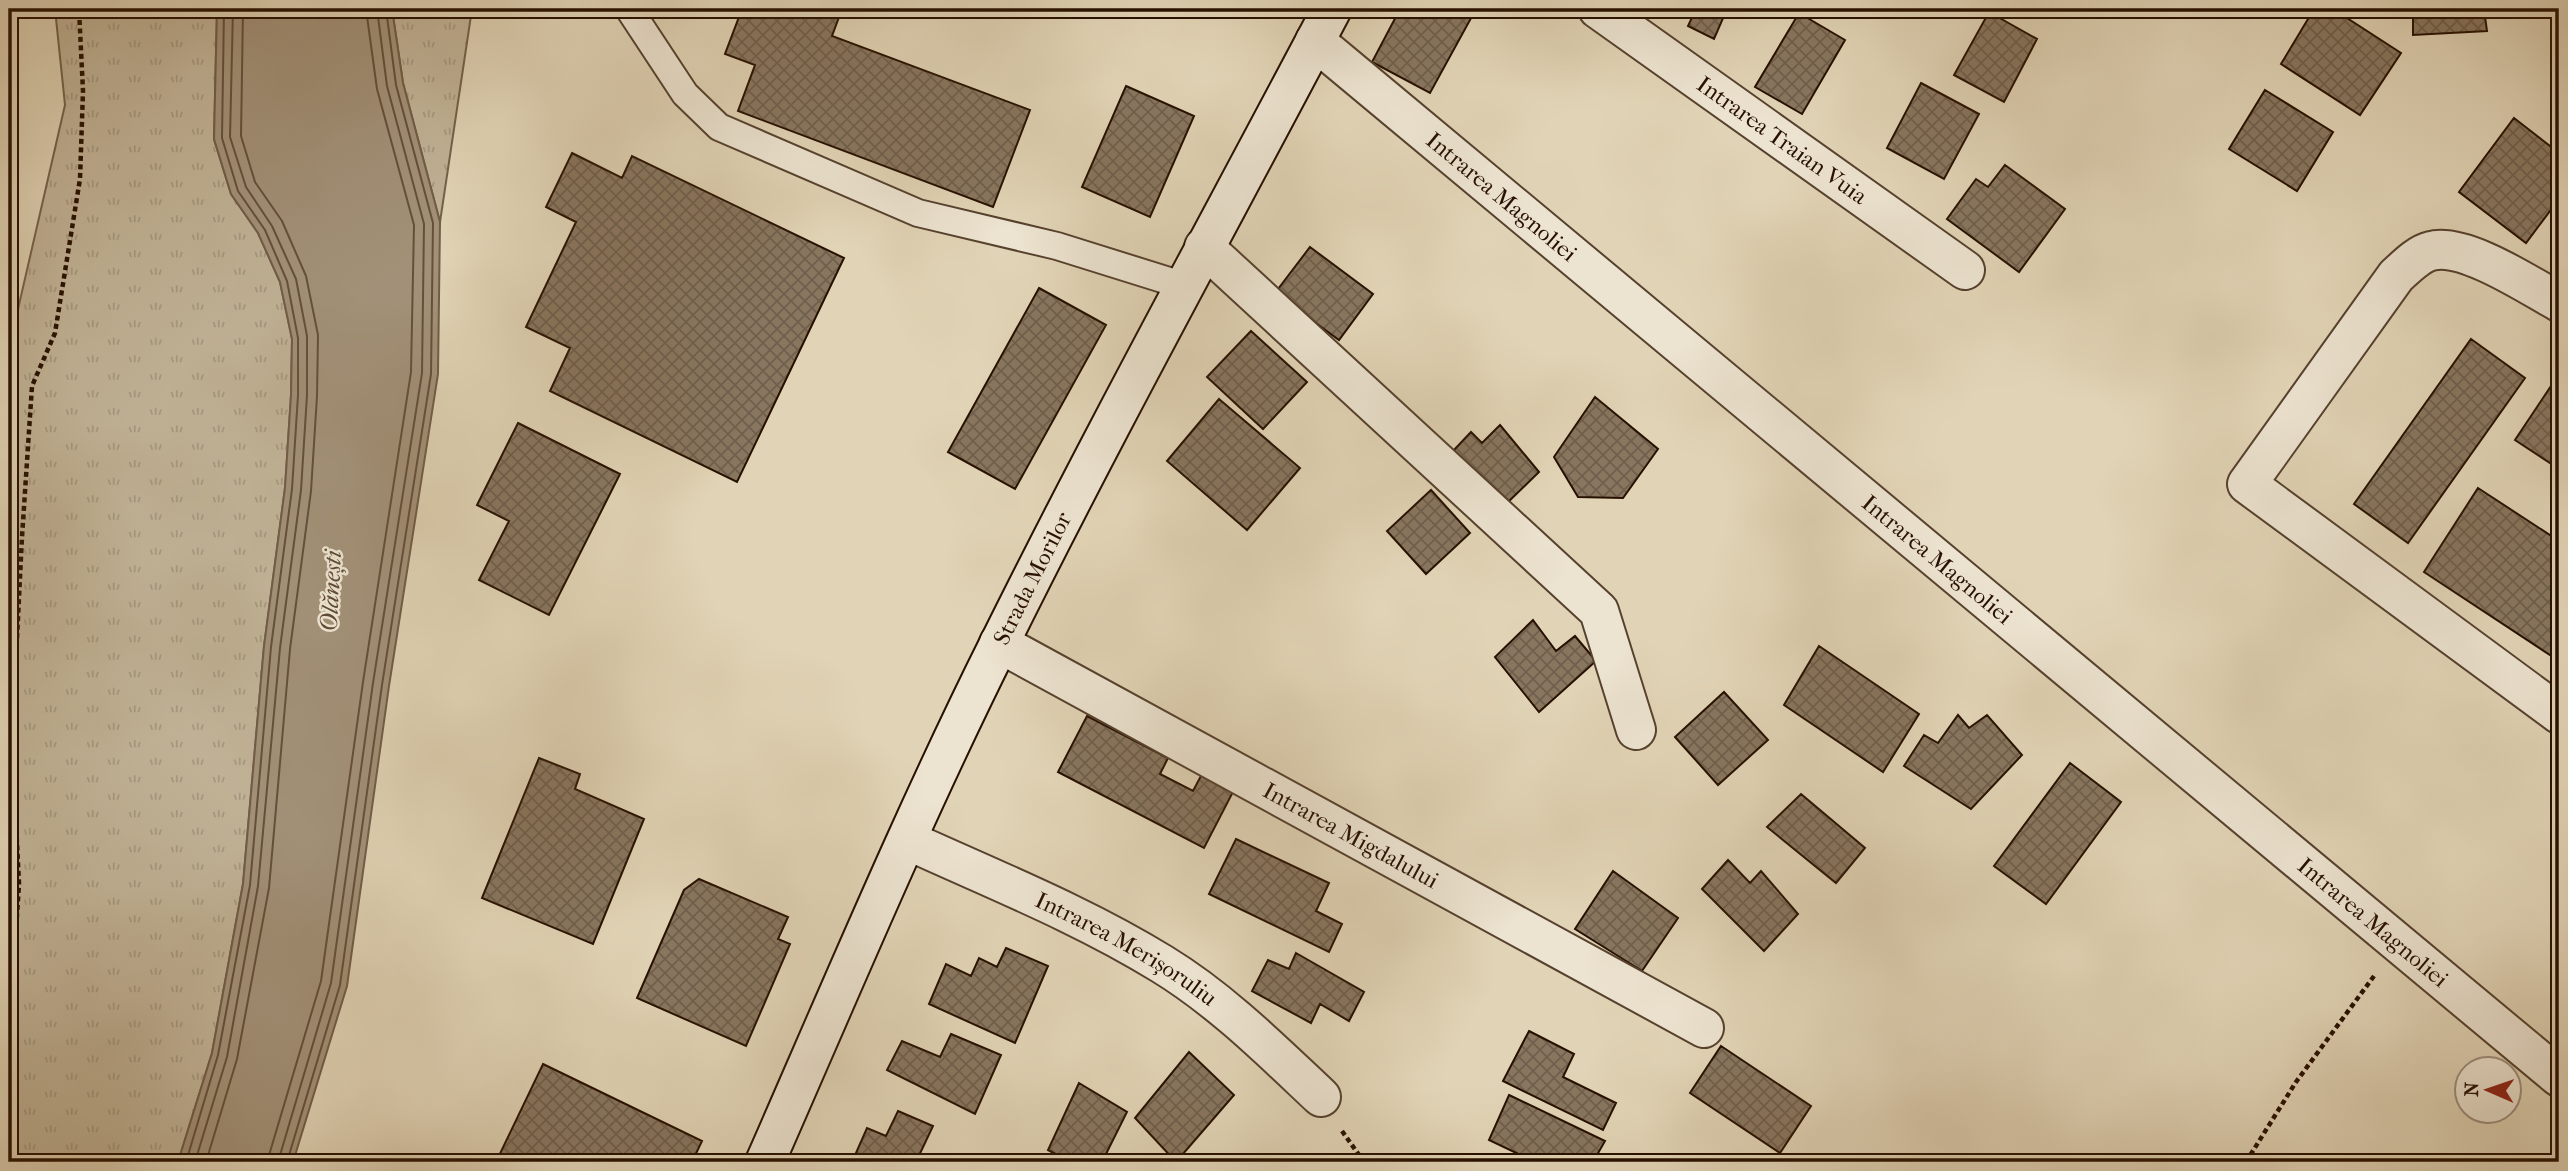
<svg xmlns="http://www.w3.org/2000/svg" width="2568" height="1171" font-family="'IM FELL French Canon',serif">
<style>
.grass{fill:url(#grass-tufts);stroke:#74624c;stroke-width:2}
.water{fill:#a29178;stroke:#715d48;stroke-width:2}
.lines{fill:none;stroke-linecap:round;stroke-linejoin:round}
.shore{stroke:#64503c;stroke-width:2}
.building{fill:url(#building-cross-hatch);stroke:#271000;stroke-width:2}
.lane-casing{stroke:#56412e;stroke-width:30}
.street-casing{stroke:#56412e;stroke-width:42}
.secondary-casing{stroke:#271000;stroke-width:42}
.path{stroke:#271000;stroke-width:4.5;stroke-dasharray:5 3.5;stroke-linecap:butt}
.lane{stroke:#ece3d0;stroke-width:26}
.street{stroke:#ece3d0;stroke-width:38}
.secondary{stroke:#ece3d0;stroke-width:38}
.labels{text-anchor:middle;stroke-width:5;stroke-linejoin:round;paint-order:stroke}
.street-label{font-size:23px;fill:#271000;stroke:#ece3d0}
.water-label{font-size:24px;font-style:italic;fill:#5e4a36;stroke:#ece3d0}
</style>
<defs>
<pattern id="grass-tufts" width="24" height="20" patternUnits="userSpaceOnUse" patternTransform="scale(1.75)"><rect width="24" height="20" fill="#c1b397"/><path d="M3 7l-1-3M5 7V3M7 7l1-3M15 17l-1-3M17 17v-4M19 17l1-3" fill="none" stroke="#a69980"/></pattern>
<pattern id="building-cross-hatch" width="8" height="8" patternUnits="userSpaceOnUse" patternTransform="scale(1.75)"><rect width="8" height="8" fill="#88765f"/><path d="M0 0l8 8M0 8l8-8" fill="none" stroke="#6f5f4c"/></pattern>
</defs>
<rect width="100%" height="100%" fill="#e1d4b6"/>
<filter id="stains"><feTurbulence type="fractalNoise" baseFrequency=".00286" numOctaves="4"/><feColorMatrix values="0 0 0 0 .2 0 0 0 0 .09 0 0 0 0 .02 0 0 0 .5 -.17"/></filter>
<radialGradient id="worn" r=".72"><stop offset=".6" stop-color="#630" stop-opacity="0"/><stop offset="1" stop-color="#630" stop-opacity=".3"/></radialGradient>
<path class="grass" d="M55,9H217L214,139L231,194L258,233L280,282L292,339L291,395L285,488L264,646L243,884L212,1053L178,1162H9V348L65,105Z
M392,9H472L440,222L403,83Z"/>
<path class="water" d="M217,9H392L403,83L440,222L438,374L389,686L347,986L293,1162H178L212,1053L243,884L264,646L285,488L291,395L292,339L280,282L258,233L231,194L214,139Z"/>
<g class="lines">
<path class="shore" d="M186,1162L218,1055L250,885L271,647L292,489L298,395V338L287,281L265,230L238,191L222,138L224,9
M195,1162L227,1057L258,886L280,648L301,490L307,395V336L296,279L272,226L246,187L230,137L233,9
M206,1162L237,1059L269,888L290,649L311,491L317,396L318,335L306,276L282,221L255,182L241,136L243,9
M267,1162L321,981L363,682L411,372L414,225L377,89L366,9
M278,1162L331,983L373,683L422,373L424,224L387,86L377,9
M287,1162L340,985L382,685L431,374L433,223L396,85L386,9"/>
</g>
<path class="building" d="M742,9H842L832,36L1030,110L993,207L738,111L755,65L725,54Z
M1400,9H1476L1430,93L1372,62Z
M1690,9H1727L1714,39L1688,26L1695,11Z
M2314,9H2333L2401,53L2360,115L2281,64Z
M2413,9H2484L2487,31L2413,35Z
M1989,12L2037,39L2004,102L1954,75Z
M1799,13L1845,40L1802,114L1755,87Z
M1921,83L1979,114L1944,179L1887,148Z
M1126,86L1194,116L1150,217L1082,187Z
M2265,90L2333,132L2297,191L2229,149Z
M2514,118L2559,153V199L2526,243L2459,192Z
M572,153L622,178L632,156L844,258L737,482L550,391L570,348L526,327L576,222L546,207Z
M2005,165L2065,209L2019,272L1947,219L1976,179L1988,187Z
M1310,247L1373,294L1339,340L1275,293Z
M1039,288L1106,325L1015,489L948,452Z
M1251,331L1307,382L1263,429L1207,377Z
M2471,339L2525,378L2408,543L2354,504Z
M2551,386L2559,392V469L2515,440Z
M1595,397L1658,449L1623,498L1578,497L1554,457Z
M1219,399L1300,468L1247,530L1167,461Z
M518,423L620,474L549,615L479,580L509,521L477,505Z
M1500,425L1539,472L1506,504L1453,451L1471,432L1482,443Z
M2478,488L2559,541V661L2424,572Z
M1431,490L1470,533L1426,574L1387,531Z
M1533,620L1556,651L1575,636L1596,661L1539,712L1495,657Z
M1819,646L1919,714L1883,772L1784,705Z
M1724,692L1768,740L1718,785L1675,737Z
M1958,715L1969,728L1987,715L2022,755L1971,809L1904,766L1924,735L1938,743Z
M1087,716L1168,758L1160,774L1193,791L1203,772L1235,788L1204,848L1058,772Z
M539,758L580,774L575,789L644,819L593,944L482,898Z
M2070,763L2121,802L2046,904L1994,866Z
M1801,794L1865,848L1836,883L1767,827Z
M1236,839L1329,883L1316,911L1342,924L1329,952L1209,894Z
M1728,860L1750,883L1761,871L1798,914L1764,951L1702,889Z
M1613,871L1678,918L1642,971L1575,929Z
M699,879L788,917L778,939L790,944L746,1046L637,998L684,890Z
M1006,948L1048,966L1015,1043L929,1004L946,964L971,976L979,958L997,967Z
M1296,953L1364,992L1349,1021L1320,1004L1311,1023L1252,991L1268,960L1289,969Z
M1529,1031L1574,1054L1563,1077L1616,1103L1603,1130L1503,1081Z
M951,1034L1001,1055L975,1114L887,1070L902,1041L940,1057Z
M1721,1046L1811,1106L1780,1153L1690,1093Z
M1189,1052L1234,1095L1176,1162L1135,1118Z
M543,1064L702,1141L692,1162H496Z
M1079,1083L1127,1112L1102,1162H1070L1048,1150Z
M1509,1095L1605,1141L1593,1162H1535L1489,1140Z
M898,1111L933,1126L916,1162H852L867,1128L886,1136Z"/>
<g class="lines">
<g class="lane-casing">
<path id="lane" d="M629,9L685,94L719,127L918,213L1057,246L1185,286"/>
</g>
<g class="street-casing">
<g id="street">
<path id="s1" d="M1598,9L1965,270"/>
<path id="s2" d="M1315,41L2559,1077"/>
<path d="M1204,247L1599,611L1636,730"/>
<path d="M2559,302C2530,286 2464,242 2431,251C2418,254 2405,268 2396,276L2247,484L2559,714"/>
<path id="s3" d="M999,643L1704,1028"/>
<path id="s4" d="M907,840C992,879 1081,914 1162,964C1221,1000 1271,1050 1321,1097"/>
</g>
</g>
<g class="secondary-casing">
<g id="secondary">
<path id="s5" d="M765,1162C841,989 914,814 999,644C1105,430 1221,220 1332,9"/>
</g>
</g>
<path class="path" d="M9,1037L19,884L12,740L22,537L32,386L55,333L80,179L83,91L79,9
M1342,1131L1364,1162
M2246,1162L2296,1082L2374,976"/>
<use href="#lane" class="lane"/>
<use href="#street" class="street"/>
<use href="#secondary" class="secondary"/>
</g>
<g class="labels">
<g class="street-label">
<text dy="8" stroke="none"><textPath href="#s1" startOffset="226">Intrarea Traian Vuia</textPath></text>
<text dy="8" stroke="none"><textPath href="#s2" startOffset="243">Intrarea Magnoliei</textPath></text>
<text dy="8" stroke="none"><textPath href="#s2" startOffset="810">Intrarea Magnoliei</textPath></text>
<text dy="8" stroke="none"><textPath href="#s5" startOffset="642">Strada Morilor</textPath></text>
<text dy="8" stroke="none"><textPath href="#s3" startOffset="401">Intrarea Migdalului</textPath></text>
<text dy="8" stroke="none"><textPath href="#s2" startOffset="1377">Intrarea Magnoliei</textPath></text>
<text dy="8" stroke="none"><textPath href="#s4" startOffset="245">Intrarea Merișoruliu</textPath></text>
</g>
<g class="water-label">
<text transform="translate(331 591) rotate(-87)" y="8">Olănești</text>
</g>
</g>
<rect width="2568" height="1171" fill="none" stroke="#e1d4b6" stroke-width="35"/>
<rect x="10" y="10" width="2547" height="1150" fill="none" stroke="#271000" stroke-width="3.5"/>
<rect x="18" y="18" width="2533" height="1136" fill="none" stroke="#271000" stroke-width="2"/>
<g transform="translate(2488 1090) rotate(272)"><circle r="33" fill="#ece3d0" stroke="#9d8f7d" stroke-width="2"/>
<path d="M0-5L12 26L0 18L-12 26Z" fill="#8f2418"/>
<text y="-10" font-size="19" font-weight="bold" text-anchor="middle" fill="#271000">N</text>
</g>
<rect width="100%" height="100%" filter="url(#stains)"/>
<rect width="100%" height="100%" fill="url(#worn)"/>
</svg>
